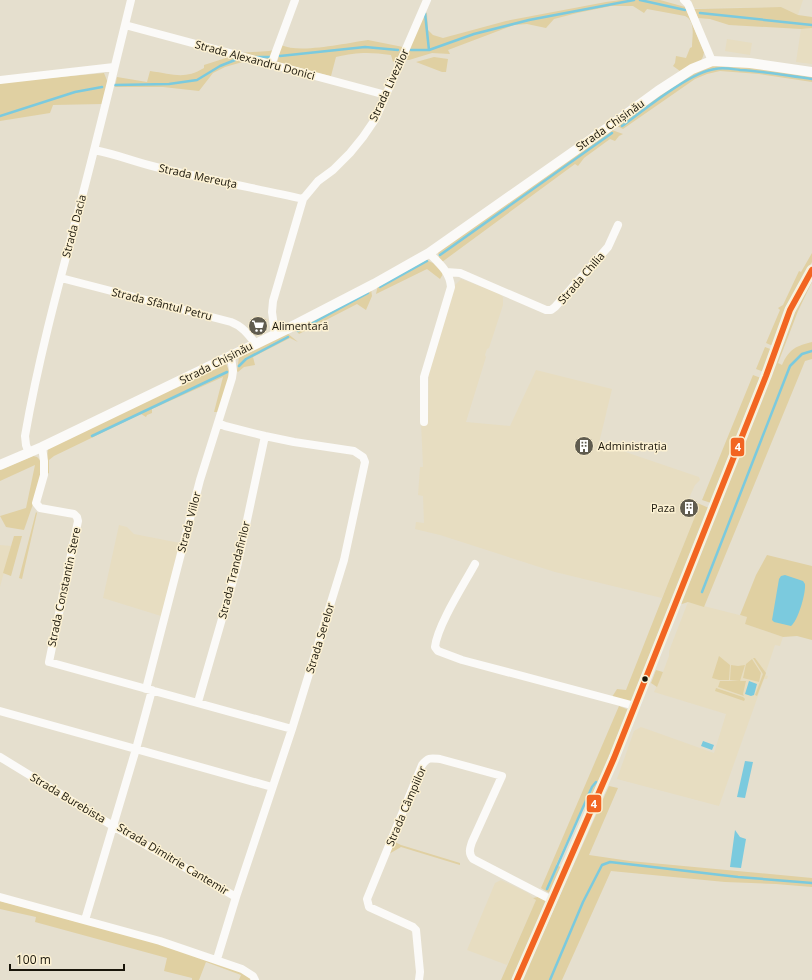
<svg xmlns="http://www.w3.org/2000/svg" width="812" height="980" font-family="'Open Sans',sans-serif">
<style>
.built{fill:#e7ddc1}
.green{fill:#e0d0a2}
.water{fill:#7bcade}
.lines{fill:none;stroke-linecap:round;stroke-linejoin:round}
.stream{stroke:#7bcade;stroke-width:2.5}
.minor{stroke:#fbfaf8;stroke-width:8}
.tertiary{stroke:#fbfaf8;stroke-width:10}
.secondary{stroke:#eef1ef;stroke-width:11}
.bus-1-casing{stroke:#fcf1d2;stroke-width:9}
.bus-1{stroke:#f26522;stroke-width:6}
.bus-dot{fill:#19150a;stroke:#fcf1d2;stroke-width:1.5}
.labels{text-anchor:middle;stroke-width:3;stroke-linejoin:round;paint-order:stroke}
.street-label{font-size:11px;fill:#19150a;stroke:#fcf1d2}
.poi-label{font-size:11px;fill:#19150a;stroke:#fcf1d2;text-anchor:start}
.line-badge{stroke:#fcf1d2;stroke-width:1.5}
.badge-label{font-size:11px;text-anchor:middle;font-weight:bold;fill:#fff}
</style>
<rect width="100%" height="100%" fill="#e5dfce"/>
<path class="built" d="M691,0H803L798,15L781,7L694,8Z
M812,28V64L796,62L801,29Z
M727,39L752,43L750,55L725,51Z
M461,279L498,293L503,297V305L489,348L487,349L485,355L486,357L466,422L510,426L536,370L612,389L599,443L699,477L700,480L695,485L684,509L696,514L662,598L555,572L440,535L415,529L416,522L424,523L423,496L418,495L420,467H423L421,422H428L429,363L455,285Z
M255,316L268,319L265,331L259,335L253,333L248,328L249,323L253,324Z
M119,525L127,527L134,534L180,543L161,616L103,598Z
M0,545L11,546L0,587Z
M688,602L747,617L745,624L783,637L780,646L775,645L765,675L768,676L767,679H764L719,806L617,779L634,731L641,727L714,753L726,714L654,692L663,672L669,656V651Z
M501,880L528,893L536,900L507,965L467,950L495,883Z"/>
<path class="green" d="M621,0H660L685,7L704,52C702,66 692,66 680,71L673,66L675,63L676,56L686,58L690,48L692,47C692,37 696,21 685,16L647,9L644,13L633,6H611L577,13L554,19L546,28L527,24L514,25L448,50L450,54L432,53L409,60H405L423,13H427L428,30L433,35L443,38L506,21L606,2Z
M781,7L798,15L812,17V28L801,29L729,25L710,19L698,18L694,9Z
M368,40L403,47L397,60L393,62L391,55C370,52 357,52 336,57L331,76L277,64L281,45C300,54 346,43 368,40Z
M274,50L269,61L239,53L269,51Z
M229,57L246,61L225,67L213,73L199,91L163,87H115L117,77L147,82L150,71C173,74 184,80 204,68V65Z
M434,57L448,59L446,72H442L416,62Z
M717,65L747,67L812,77V82L759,74L720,71L707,74L695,79L623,129L617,126L689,75L704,68Z
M104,73L108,83L103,104L53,105L50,113L0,121V84L6,82Z
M612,130L623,134L619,136L615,141L610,139L584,158L578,166L575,164L442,262L439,258L438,251Z
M812,253V262L805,274L773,346L766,343L780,310L778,308L783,305L799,271L801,272Z
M426,260L433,263L443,274L440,279L427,269L376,294L378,285Z
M812,276V282L798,311L778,363L782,365C789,349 796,346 812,342V359L805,361L803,366L704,607L688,602L682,604L680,603L795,309Z
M371,289L372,296L366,310L357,304L299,334L295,329Z
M287,333L298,342L290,338L253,357L255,365L244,367L238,372L237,371L239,357Z
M765,347L773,350L764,372L756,369Z
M225,363C235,374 223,399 220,412H214L223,377L152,409V413L147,415L146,417L141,414L54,456L49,460V473L47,474V460L48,449Z
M753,375L761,378L711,503L702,500Z
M33,456L37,457L41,461L40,484L24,530L6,527L0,516L26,508L35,465L0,481V470Z
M688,499L709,508L632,702L612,697L617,689L626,690L667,586L696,514L691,512L693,506L687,503Z
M36,512L37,513L22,579L19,578Z
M14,536H22L11,576L3,573Z
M767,555L812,566V640L797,636L783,637L745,624L747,617L740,615L756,575Z
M719,656L730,665L729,680H719L712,678Z
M753,658H755L766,673L757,696L755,695L763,674Z
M752,659L761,673L759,682L743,678L746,664Z
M731,665L738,666L745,665L740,681L730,680Z
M656,670L663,672L657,687L651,683Z
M720,681H746L743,694L744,696L718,687Z
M716,688L743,697L745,699L744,701L715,691Z
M619,706L629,710L593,801L586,799L556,865L563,868L551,894L541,888Z
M609,786L618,788L589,855L630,861L812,878V887L776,884L725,882L611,871L562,980H522Z
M395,842L401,845L460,863V865L401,847L389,854Z
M538,897L548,902L513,980H501L536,900L533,898Z
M0,901L153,941L242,972L252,980H239L241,975L206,962L199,980H192V978L164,971L167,958L35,922L36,917L0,909Z"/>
<path class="water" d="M785,575L803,581L805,584C806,593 798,621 791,626L774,622L772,620L779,579L781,576Z
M749,681L757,684L754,695L751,696L745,694Z
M703,741L714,745L712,750L701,746Z
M745,761L753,762L745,798L737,797Z
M735,830L740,837L746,839L741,868L730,867Z"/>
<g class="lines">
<path class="stream" d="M640,0L685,10
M425,13L429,50
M700,13L812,25
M411,50H429L474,34L529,20L634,0
M280,56L365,47L398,50
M256,57H270
M115,85L169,84L197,80L220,66L235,60
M0,116L75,92L102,87
M622,126C644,110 690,72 715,69C723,67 732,69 740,70C764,71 788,76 812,79
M440,255L612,133
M380,287L427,261
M298,331L368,293
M239,366L246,359L288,337
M92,436L227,372
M702,592L790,366L802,354L812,351
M547,889L592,787L596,782
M550,980L583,902L602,865L610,862L738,877L812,883"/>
<path class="minor" d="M684,0L688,4L712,61
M125,25L386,95
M271,65L295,0
M0,80L114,67
M94,150C116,154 135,162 156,167C205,179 254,188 303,199
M446,272L460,273L546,310H551L555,307L608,247L618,225
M61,278L231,322C242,326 248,334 255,343
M275,334L272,312L273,301L303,199L318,181L333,170L350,153L363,137L376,118L427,0
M424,422V377L451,287C450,272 439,263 429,253
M42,447L44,461V475L36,503L40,508L74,514L77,517L78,521L49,662L292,729
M29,453L26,445L25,436C39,355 61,276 82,197C99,132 115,66 131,0
M475,564C464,584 437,626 435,647L438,651L462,660L635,706
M146,689L200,480L232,378L233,371L231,357
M198,702L237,567L265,436
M0,711L272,787
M0,757L113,826L236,897
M0,897L160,941L242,969L253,976L255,980
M85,920L136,749L152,690
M217,959L236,897L292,729L344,560L365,462L363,457L354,451L294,442L265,436L225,426L218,423
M419,980L420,972L416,930L413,927L369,907L367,899L422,765C428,757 431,758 440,759L502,776L472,842C470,848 468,853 473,859L552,900"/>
<path class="tertiary" d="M0,465L42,447L289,328L374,284L429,253L610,126L658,91L692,69L712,61L750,63L812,72"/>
<path class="secondary" d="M517,980L614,758L766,376L790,310L812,270"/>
<g class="bus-1-casing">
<path id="bus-1" d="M517,980L614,758L766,376L790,310L812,270"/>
</g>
<use href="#bus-1" class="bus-1"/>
</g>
<defs>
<g id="supermarket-disc" transform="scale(1)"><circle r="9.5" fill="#605c4f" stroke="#fcf1d2"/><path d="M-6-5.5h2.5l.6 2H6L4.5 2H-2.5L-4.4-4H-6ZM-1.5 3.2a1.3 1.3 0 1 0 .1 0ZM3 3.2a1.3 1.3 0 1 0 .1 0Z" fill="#fff"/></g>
<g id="building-disc" transform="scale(1)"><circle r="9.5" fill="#605c4f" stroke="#fcf1d2"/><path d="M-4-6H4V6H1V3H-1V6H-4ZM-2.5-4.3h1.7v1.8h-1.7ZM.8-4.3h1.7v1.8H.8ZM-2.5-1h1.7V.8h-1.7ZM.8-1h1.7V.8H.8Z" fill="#fff"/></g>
</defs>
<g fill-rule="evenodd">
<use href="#supermarket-disc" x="258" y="326"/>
<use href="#building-disc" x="584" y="446"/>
<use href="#building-disc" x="689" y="508"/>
</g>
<circle class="bus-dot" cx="645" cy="679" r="3.5"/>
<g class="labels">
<g class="street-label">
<text transform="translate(255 60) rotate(15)" y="4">Strada Alexandru Donici</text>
<text transform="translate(389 85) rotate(-65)" y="4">Strada Livezilor</text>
<text transform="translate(610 125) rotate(-35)" y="4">Strada Chișinău</text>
<text transform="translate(198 176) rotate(12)" y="4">Strada Mereuța</text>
<text transform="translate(74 226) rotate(-75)" y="4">Strada Dacia</text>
<text transform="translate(581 278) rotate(-49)" y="4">Strada Chilia</text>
<text transform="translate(162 304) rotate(14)" y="4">Strada Sfântul Petru</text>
<text transform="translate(216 363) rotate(-27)" y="4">Strada Chișinău</text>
<text transform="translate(189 522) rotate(-75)" y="4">Strada Viilor</text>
<text transform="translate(234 570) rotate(-76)" y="4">Strada Trandafirilor</text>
<text transform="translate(64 587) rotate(-78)" y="4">Strada Constantin Stere</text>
<text transform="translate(320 638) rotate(-73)" y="4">Strada Serelor</text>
<text transform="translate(68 798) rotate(31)" y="4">Strada Burebista</text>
<text transform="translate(406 806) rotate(-67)" y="4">Strada Câmpiilor</text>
<text transform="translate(173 859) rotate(31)" y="4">Strada Dimitrie Cantemir</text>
</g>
<g class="poi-label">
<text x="272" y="330">Alimentară</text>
<text x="598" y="450">Administrația</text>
<text x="675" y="512" text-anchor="end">Paza</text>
</g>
</g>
<g class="line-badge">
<rect x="730" y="437" width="15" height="20" rx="4" fill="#f26522"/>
<rect x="586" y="794" width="16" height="19" rx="4" fill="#f26522"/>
</g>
<g class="badge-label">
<text x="738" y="451">4</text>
<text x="594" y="808">4</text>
</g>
<path d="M10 964v6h114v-6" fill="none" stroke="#19150a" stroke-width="2"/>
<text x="16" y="964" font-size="12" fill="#19150a" stroke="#fcf1d2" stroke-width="3" paint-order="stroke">100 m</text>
</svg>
